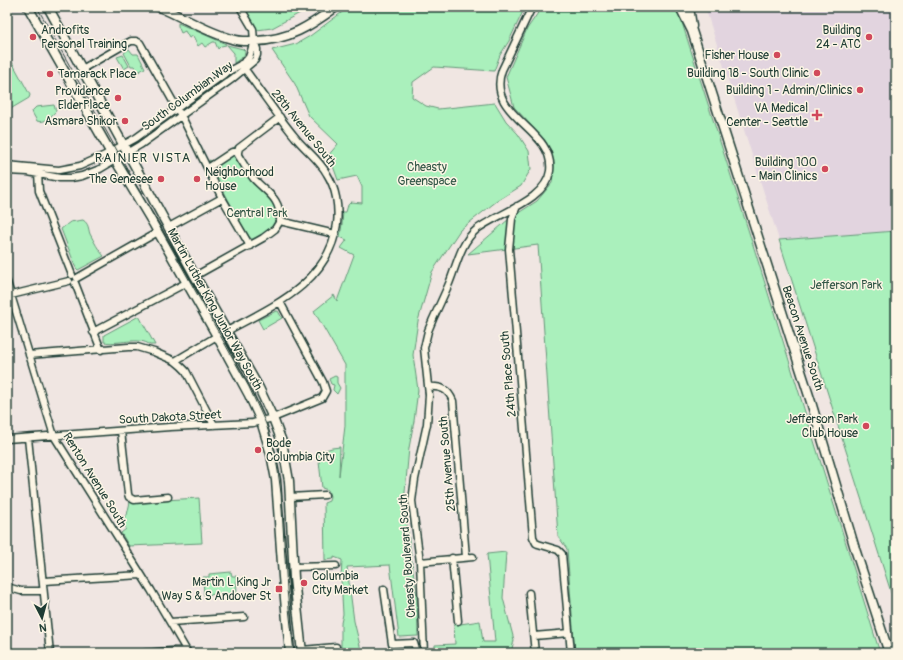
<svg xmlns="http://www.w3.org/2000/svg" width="903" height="660" font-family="Pangolin,sans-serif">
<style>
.built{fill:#e2d4df}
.green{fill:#aaf0bc;stroke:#649678}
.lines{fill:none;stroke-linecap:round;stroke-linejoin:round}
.minor-casing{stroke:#1f3d34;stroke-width:9}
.major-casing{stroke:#1f3d34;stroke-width:11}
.minor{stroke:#fcf5e5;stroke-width:6}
.major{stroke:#fcf5e5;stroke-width:8}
.tram{stroke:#1f3d34;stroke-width:1}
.poi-dot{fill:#d1495b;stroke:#fcf5e5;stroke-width:1.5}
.labels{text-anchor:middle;stroke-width:3;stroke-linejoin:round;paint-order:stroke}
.poi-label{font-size:12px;fill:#1f3d34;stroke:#fcf5e5;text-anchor:end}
.street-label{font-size:12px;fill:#1f3d34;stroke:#fcf5e5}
.park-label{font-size:12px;fill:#345848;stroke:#fcf5e5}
.neighbourhood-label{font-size:13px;letter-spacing:1px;fill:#1f3d34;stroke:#fcf5e5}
</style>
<rect width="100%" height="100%" fill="#f0e6e2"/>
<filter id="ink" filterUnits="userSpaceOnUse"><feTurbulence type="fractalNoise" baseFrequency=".025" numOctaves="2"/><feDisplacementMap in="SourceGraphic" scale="8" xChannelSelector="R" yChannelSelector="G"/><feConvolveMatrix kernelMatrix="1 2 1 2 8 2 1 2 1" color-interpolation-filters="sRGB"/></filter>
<g filter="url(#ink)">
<path class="built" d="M705,7H896V231L779,240Z"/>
<path class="green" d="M244,7H311L272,28L257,30Z
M349,7H525L509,41L500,55L494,71L434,67L413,82L412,97L426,106L438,109L495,103L506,121L518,134L529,151L531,169L521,186L497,201L460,230L432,272L418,321L413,355L418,390L414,421L409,448L404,503L417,599L418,636L399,637L390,565L347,567L354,621L361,650H417V653H340L341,647V623L343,614L341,579L342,560L334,557V559L325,560L324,503L329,501L330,496L328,490L322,488L318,452L332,448L340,447L339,476L345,426V365L314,311L334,295L337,301L354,255L341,248L347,240L340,237L342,224L343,212H346L348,205L351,202L362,203V187L357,176L338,180L333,166L326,158L338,144L309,116L295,84L272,50L296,44L310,36Z
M542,7H677L754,248L880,653H575L567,549L558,536L538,245L468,254L509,219L537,201L552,183L554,164L545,140L514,107L506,77L527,29Z
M178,23L226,44V45L221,46L218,49L215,42H213L205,47L202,43L198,46L193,36L189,38L185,31L181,33L178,26Z
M227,45L243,49L245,51L244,56L234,63V53Z
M129,49L133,54H138L145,68L138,72L134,66H131L124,53Z
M7,53L30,95L29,98L7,111Z
M123,55L129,66L124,69L117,57Z
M54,105L56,111C51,116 45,124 37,121L33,114L32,111L36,107Z
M237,145L234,150V156L252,182L265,192L275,204L277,211L274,225L270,231L254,240L250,238C234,213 221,186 209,160L213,161H216Z
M83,220C89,224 88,228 90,234C94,241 98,250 104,256L78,270L76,268L61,229L70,222Z
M896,231V608L779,240Z
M276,311H278L282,318L263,329L258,320Z
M139,316L155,345H150C140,336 116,345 104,342V335Z
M335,376L337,377V383L340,388L337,394L333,390L334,385L331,384L329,379Z
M199,498L202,543L129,546L121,533L126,529L121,519L127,515L130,502Z
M506,552L503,598L514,640L511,653H435V645L455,644L454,625L480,621L483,642H495L487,554Z
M231,572L232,576H236L237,593L204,595L203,577H209V574Z"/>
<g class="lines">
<g class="minor-casing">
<path id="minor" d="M82,69L131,41H136L140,43L184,121L222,198L250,246
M238,152V155C243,163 248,172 254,179C267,193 281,198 280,221
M238,152L239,148L280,117
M7,165L59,170L80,166L105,155L136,138L227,72C234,68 245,64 249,57C251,52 252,46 254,41
M208,168L232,152H238
M7,171L28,172L60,178H71L82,176L100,169L140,145L232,79L255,60L257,55V49L254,41L253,29L240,7
M38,172L39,191L72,275
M517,206L512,219L509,249L533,537L536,543L538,544L558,550L562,554L571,653
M169,227L222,198
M195,276L263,238L275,229L280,221L335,234
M77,278L158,232
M7,282L54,436L151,590L188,653
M75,283L101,350
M7,296L69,281
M227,331C273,306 329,283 337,224C339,207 336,188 327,174C319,159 305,150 295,137C276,114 259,88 241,64
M93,332L186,283
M29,355L128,347H137L154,352L175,361L181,366L186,371L214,425
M175,361L217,336
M428,387C441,386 448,389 453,401L466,557
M121,431L128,494L129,497L134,500L168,497
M28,438L50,653
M7,439L170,427L253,423L273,418L322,398L326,391L323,382L280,302
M290,497L325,495
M452,558L458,621
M420,562L473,557
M293,567L336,566
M44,581L141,575
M7,587L21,591H43
M384,589L392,644L414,643L417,653
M529,593L535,653
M170,622L244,617
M534,636L569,633
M302,650L336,647
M145,653L186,650
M424,653L420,562L412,501L415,479L427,424L429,395L424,348L428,331L433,319C438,308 443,297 448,286C456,268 460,243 476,230C497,213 546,201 550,171C555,128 485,117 502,70L532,7"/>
</g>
<g class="major-casing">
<path id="major" d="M28,7L108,148L154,225L217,336L249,395L261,421L271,454L276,480L283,577L290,653
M48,7L195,276L259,388L273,418L282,442L289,481L294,578L302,653
M159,7C183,17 206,32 232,39C240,42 248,41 256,41C289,40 310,26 336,7
M680,7L692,31L811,402L856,552L889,653
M689,7L692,26"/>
</g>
<use href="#minor" class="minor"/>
<use href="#major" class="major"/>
<path class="tram" d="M37,7L249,387L266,424L274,449L278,471L281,493L287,590L294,653"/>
</g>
</g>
<g class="poi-dot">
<circle cx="33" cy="37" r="4"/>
<circle cx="869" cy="37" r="4"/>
<circle cx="777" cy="55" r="4"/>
<circle cx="817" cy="73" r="4"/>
<circle cx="50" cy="74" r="4"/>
<circle cx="860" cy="90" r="4"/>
<circle cx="118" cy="98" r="4"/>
<path d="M815 109h4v4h4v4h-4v4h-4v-4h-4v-4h4z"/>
<circle cx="125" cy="121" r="4"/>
<circle cx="825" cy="169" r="4"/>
<circle cx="161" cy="179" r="4"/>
<circle cx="197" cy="179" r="4"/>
<circle cx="866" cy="426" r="4"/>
<circle cx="258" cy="450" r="4"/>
<circle cx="304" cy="583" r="4"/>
<rect x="275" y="585" width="8" height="8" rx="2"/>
</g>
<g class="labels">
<g class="poi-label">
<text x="41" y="34" text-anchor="start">Androfits<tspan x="41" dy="14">Personal Training</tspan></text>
<text x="861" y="34">Building<tspan x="861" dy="14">24 - ATC</tspan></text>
<text x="769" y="59">Fisher House</text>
<text x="809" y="77">Building 18 - South Clinic</text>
<text x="58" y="78" text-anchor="start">Tamarack Place</text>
<text x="852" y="94">Building 1 - Admin/Clinics</text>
<text x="110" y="95">Providence<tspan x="110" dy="14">ElderPlace</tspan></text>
<text x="808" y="112">VA Medical<tspan x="808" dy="14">Center - Seattle</tspan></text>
<text x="117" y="125">Asmara Shikor</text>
<text x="817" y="166">Building 100<tspan x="817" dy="14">- Main Clinics</tspan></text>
<text x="205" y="176" text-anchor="start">Neighborhood<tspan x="205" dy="14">House</tspan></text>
<text x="153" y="183">The Genesee</text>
<text x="858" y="423">Jefferson Park<tspan x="858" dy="14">Club House</tspan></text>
<text x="266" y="447" text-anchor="start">Bode<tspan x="266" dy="14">Columbia City</tspan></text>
<text x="312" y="580" text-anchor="start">Columbia<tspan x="312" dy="14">City Market</tspan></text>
<text x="271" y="586">Martin L King Jr<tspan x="271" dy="14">Way S &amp; S Andover St</tspan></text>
</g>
<g class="street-label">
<text transform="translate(187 96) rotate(-36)" y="4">South Columbian Way</text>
<text transform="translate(304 128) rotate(51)" y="4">28th Avenue South</text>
<text transform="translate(215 309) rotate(61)" y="4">Martin Luther King Junior Way South</text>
<text transform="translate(803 338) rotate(72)" y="4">Beacon Avenue South</text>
<text transform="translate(508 374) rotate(-95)" y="4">24th Place South</text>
<text transform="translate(170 417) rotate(-3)" y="4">South Dakota Street</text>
<text transform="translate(447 464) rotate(-95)" y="4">25th Avenue South</text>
<text transform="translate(95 480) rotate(58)" y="4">Renton Avenue South</text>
<text transform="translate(407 556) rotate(-94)" y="4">Cheasty Boulevard South</text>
</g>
<g class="park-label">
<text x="427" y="171">Cheasty<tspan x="427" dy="14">Greenspace</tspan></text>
<text x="257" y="217">Central Park</text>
<text x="846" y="289">Jefferson Park</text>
</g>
<g class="neighbourhood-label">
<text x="143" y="162">RAINIER VISTA</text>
</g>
</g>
<rect width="903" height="660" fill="none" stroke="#fcf5e5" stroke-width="24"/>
<rect x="12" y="12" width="879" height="636" fill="none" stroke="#1f3d34" stroke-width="1.5" filter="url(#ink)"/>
<g transform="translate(42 618) rotate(174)" stroke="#fcf5e5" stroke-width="3" paint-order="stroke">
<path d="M0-3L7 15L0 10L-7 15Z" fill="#1f3d34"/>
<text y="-6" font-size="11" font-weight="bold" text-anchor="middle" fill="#1f3d34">N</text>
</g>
</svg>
